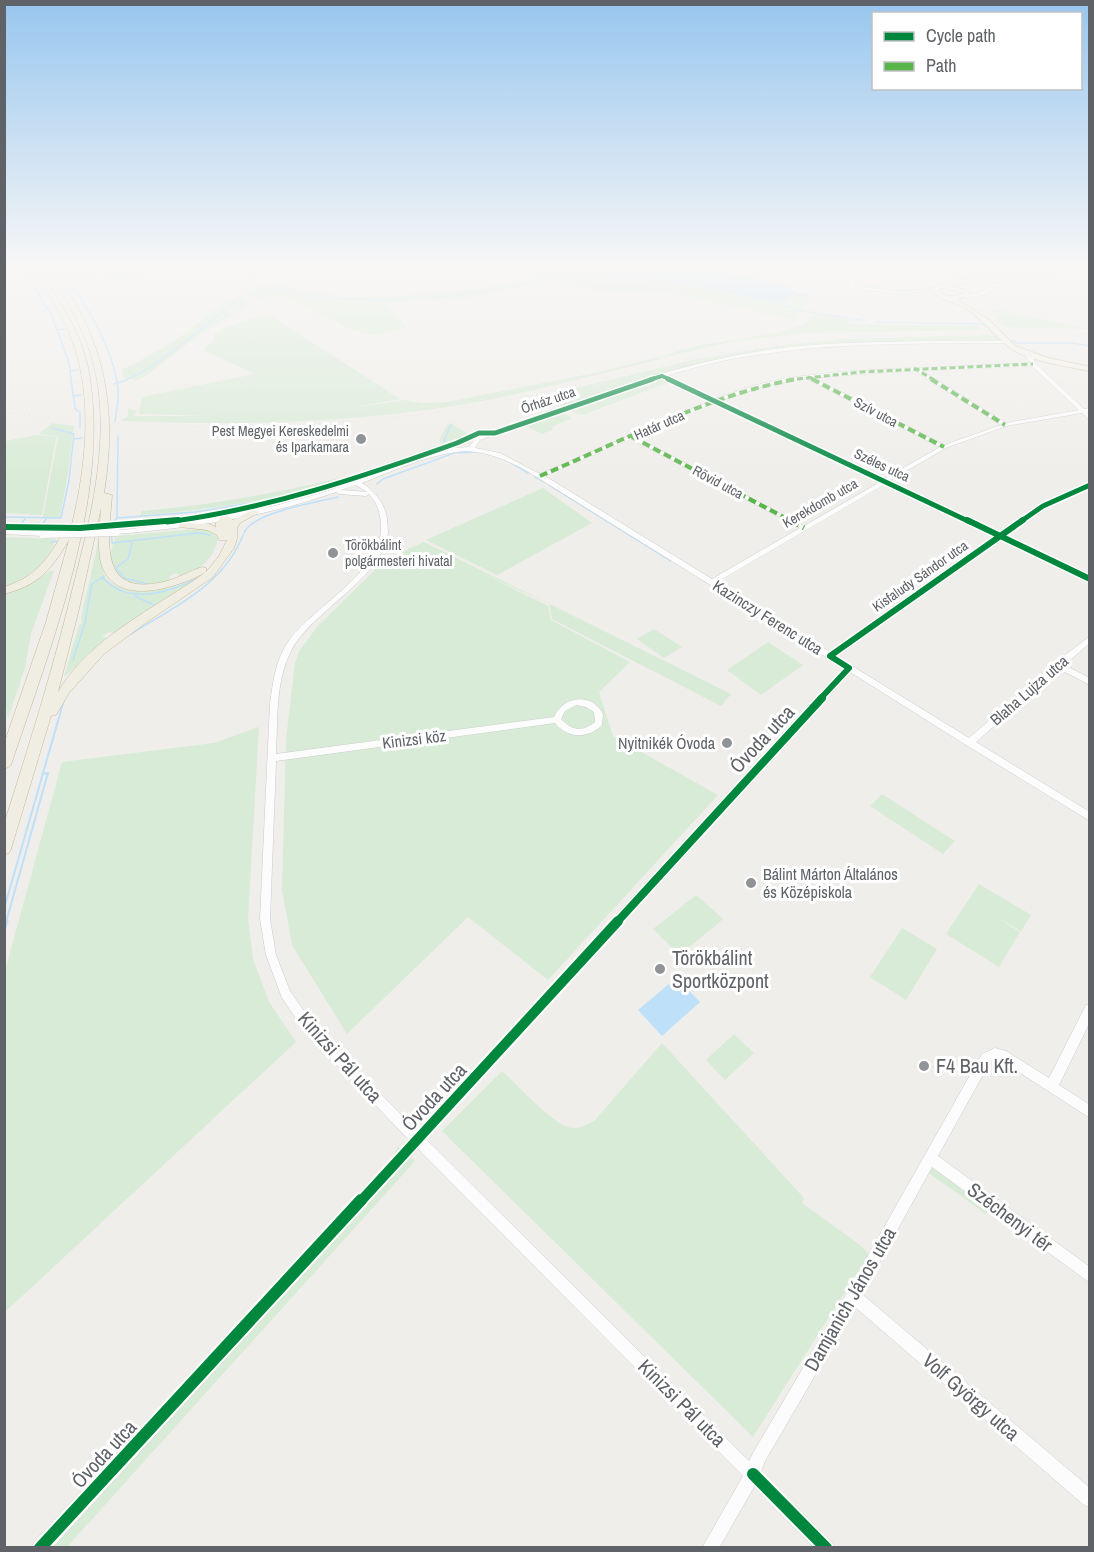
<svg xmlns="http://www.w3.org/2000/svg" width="1094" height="1552" font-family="'Archivo Narrow',sans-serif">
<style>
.green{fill:#d8ebd6}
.water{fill:#bfe0f9}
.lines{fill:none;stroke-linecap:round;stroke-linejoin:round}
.stream-far2{stroke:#bfe0f9;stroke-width:1.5}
.stream-far1{stroke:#bfe0f9;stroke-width:2}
.stream{stroke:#bfe0f9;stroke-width:3}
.minor-casing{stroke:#cbcccc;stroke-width:1}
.major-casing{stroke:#d7ceb8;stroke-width:2}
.highway-casing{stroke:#c8b996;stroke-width:1}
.minor{fill:#fdfcfc;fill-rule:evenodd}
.major{fill:#f4f2e9;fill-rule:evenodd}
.highway{fill:#f0ede3;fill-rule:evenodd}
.rail{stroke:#e4e4e4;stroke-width:1.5;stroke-dasharray:1 4;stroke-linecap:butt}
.minor-bridge-casing{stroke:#cbcccc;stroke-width:9;stroke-linecap:butt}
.minor-bridge{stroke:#fdfcfc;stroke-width:8}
.quiet-far2{stroke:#58b549;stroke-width:3;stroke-dasharray:6 3;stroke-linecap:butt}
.quiet-far1{stroke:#58b549;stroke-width:4;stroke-dasharray:8 4;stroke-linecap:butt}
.quiet{stroke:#58b549;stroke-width:5;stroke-dasharray:10 5;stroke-linecap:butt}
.cycleway-far5-casing{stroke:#fff;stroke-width:6}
.cycleway-far4-casing{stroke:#fff;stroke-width:8}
.cycleway-far3-casing{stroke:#fff;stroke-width:9}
.cycleway-far2-casing{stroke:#fff;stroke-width:11}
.cycleway-far1-casing{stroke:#fff;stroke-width:14}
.cycleway-casing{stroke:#fff;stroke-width:16}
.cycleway-far5{stroke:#00873e;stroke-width:4}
.cycleway-far4{stroke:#00873e;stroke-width:5}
.cycleway-far3{stroke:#00873e;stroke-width:6}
.cycleway-far2{stroke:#00873e;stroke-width:8}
.cycleway-far1{stroke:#00873e;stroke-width:10}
.cycleway{stroke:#00873e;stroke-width:12}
.poi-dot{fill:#919496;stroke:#fff;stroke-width:2}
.labels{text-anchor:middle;stroke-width:6;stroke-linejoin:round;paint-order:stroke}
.far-street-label{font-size:14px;fill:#5f6368;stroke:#fff}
.far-poi-label{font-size:14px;fill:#5f6368;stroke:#fff;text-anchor:end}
.street-label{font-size:16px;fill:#5f6368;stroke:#fff}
.poi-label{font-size:16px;fill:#5f6368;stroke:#fff;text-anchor:end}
.near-street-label{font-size:20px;fill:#5f6368;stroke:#fff}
.near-poi-label{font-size:20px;fill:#5f6368;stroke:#fff;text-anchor:start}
</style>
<rect width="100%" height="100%" fill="#efeeea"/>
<path class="green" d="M71,267H166L116,279L102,271L77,277Z
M510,267H577L587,269L584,272L679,283L771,302L791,295L809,298L795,320L674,294L607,292L548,280L470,298L388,303L387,308L407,327C397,330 381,336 370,335C355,332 328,319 314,312C298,303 278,286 260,302L241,290L279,283L299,290L345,297H389L486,288L543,278L535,272Z
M240,296L247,301V307L207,329L144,377L136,380L123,377V369C145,359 182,337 201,321C214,310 222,299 240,296Z
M988,308L1089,329L1003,327Z
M267,313L400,399L345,409L405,400L422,403L447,402L599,372L658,357L661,359C604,373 546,388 488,400C366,423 243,426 120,421L128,416V408L137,411L134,416H212L139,414L142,397L255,374L203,350L214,340V334C229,324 249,321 267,313Z
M816,314L850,320L847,323L855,324L977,326L983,330L807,333L734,341L662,358C693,337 798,341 816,314Z
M986,335L996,336L999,340L838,343L741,355L665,372L560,408L557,405L582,397L576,388L696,359L775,346L841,339Z
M661,378L670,382L582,415L570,411Z
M563,413L572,418L552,427L553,430L542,434L526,426Z
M52,423L74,426L68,474L60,517H43L58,437L39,434Z
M451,423L473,437L470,443L407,460L364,477L355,474L441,444L439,440L447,425Z
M37,435L56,437L42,515L5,513V441Z
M340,478L344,481C277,499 210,510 140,515L142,511C209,505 274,494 340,478Z
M543,488L592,523L497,575L426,540Z
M197,529L208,530L218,538C214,559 200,569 182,577L176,573L170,576V581C134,589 96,581 116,536Z
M5,537L56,539C45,569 33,576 5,589Z
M99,539C101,550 100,566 105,576C118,597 156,592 176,586C185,584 193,577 202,576L116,633L109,632L102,636L107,639L106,642L64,677L79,625L82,623L81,618Z
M424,542L731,694L721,706L552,619L549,604L484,574L548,606L551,620L630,662L599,692L613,736L718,795L548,980L468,917L347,1034L292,945L282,890L286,740L295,662L300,650L317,627L386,559Z
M50,571H54L31,633L25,668L8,718L4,695V594L34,582Z
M654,629L682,647L664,658L637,639Z
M768,642L803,665L761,695L727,670Z
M259,727L248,919L253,959L269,1002L296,1042L5,1312V971L62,762L214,743Z
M882,794L955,841L943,854L870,806Z
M979,884L1031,915L1021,931L992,914L1020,932L999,967L946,934Z
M696,895L723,919L680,955L653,929Z
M902,928L937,949L906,1000L870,977Z
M734,1034L754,1053L725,1080L706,1060Z
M662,1043L804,1198L802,1203L860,1245L869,1254L753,1437L442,1131L502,1071C517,1085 551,1122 568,1127C579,1130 586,1125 595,1120Z
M398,1146L415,1161L67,1547L32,1548L393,1156Z
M932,1167L989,1206L986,1214L929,1173Z"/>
<path class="water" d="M576,267H696L790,287L794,293L810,294L809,298L791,295L787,300L771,302L679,283L606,276Z
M676,978L700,1002L662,1036L638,1010Z"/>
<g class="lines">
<path class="stream-far2" d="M22,267L52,316L69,363L75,409L80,412V428
M60,267C83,300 114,348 118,389C119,400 116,411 115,422
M568,276L587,271
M859,285L886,289
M897,290H917L942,285
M249,296L275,288L311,297L376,300L451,296L562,276
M775,303L803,311L865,321
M877,322L983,324
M57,330L65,329
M1008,340L1015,341V343H1073L1090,346
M70,371L78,370
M114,384C152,374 207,323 240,298
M73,396L81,395
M118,436L117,518L111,526L112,543L198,533L210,535
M74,439L82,438
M447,445L444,441L451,425
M458,453L476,452
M510,462L528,473
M535,477L547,483
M377,484L383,479L457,452
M549,485L671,561
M4,517L61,518L69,480L74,434L52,428
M117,518L195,512L270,500
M19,526L25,519
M41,527L46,519
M244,533C251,513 317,502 338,497
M51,542L60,541
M117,567L128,559L132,543
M116,568L124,578L148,584
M102,577C128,606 167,593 198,578
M135,596L156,606
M131,634C174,607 224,585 243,535
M73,660L85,623L92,584L104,576"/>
<path class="stream-far1" d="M4,909L64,700
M6,922L48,773L42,774"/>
<path class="stream" d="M4,931L7,921"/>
<g class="minor-casing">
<path id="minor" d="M859,267H863L852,286L904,292L935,288L937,289L904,294L847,288Z
M1073,267H1079L1041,279L998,285L983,295L966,297L964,296L980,293L995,283L1040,277Z
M937,341H1006L1008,342L1006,343C925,344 844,342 764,354C730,358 698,366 666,376L715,399C733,393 750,386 768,382C815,372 864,370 912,368L914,366L917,368L1030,363L1025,354L1028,352L1031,354L1035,363L1084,409L1090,408V412H1087L1090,414V420L1082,413L1006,426L946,448L889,481L999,534L1041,505L1090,483V488L1045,507L1005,536L1090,576V581L1000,539L836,656L969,738L1055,663L1090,636V643L1064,665L1090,678V685L1059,669L976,742L1090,812V821L966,745L850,672L426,1139L749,1461L753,1453L848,1291L982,1054L995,1048L1006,1051L1049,1078L1086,1005L1090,1004V1022L1059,1085L1090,1105V1118L1003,1062L995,1060L990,1062L938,1156L1090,1267V1283L932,1167L862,1294L1090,1488V1507L1084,1505L855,1307L765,1461L761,1472L832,1542L834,1548H814L754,1487L719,1548H702L743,1476L418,1149L52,1548H32L34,1542L409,1140L305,1032L282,998L266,955L260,919L270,704C273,681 276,658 290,639C316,605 385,570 381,523C380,512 377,503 369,494L366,496L339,494L336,492C265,517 190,528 116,534L113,532L114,531L196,521L274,506L325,492L434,453L452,448L469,447L476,438C559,408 641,375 728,357C796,342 867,342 937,341ZM1032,366L1079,410L1006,423L922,371ZM915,371L1001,425L944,445L814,378L861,374ZM660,377L710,401L540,474L500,453L475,448L480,440L604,396ZM807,379L940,447L884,479L720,401L768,385ZM715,403L880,482L804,526L636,437ZM631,439L800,528L712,579L545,476ZM465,451C488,452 507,460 527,471L844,668L417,1131L313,1024L290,991L276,955L270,919L276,761L555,723C568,739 588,739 602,725L603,714C592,692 563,696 554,717L276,754C278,720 275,682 291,651C311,611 384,578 388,532C388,528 387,523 387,519C385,503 374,491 362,483C395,470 429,454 465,451ZM885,484L995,537L830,652L717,582ZM356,485L367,492L341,490ZM576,705L586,707L594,712L595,722C583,732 572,731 561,719L565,711Z
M4,530L43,532L46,534L43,536L4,534Z"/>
</g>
<g class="major-casing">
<path id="major" d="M1039,267H1046C1018,288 979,278 947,286L967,290L969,295L957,300L988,319L1015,346L1048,358L1090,367V371C1067,366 1027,361 1009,347C993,334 982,318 964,307C953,301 939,300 931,290C963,269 1006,286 1039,267ZM942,288L963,292L964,293C955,298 945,297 938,290Z"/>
</g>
<g class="highway-casing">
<path id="highway" d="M30,267H36C59,298 82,333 89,372C111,496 50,648 11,765L4,770V744L46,622L69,540C51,570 39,585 4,594V587C41,575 49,555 68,525L72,524C86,467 93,398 73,343C63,315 47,291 30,267Z
M44,267H50C105,335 118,408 104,493L112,495C109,539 97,597 163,582C177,579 189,571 202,567L206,568V572L219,556L227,540H219L217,535L207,530L179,527V523L209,524L216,527V523L222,516H228L233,520L252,510L260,512L240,523L237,528V539L234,548L213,577L147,622L104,654L69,693L56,715L51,716L11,849L9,853L4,855V824C30,743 55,662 75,579C91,516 107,451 98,386C91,340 70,303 44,267ZM101,508C100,526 97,546 101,563C114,609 177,588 206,572C156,608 90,637 58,692L79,609Z
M1016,267H1023L1030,272L1026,277H1022L1023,272Z
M1054,267H1066L1034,275L1031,273Z"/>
</g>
<use href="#minor" class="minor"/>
<use href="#major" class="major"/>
<use href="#highway" class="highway"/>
<path class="rail" d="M4,412C161,433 318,432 475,406C571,390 664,359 760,346C869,331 980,334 1090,334"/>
<g class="minor-bridge-casing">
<path id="minor-bridge" d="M43,534L116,532"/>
</g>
<use href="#minor-bridge" class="minor-bridge"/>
<path class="quiet-far2" d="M914,368L934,380
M808,377L815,380
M788,380L861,372L1033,364"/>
<path class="quiet-far1" d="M812,379L944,447
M931,379L1005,425
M632,437L793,522
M540,476C620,442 711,394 797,379"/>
<path class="quiet" d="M790,520L804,528"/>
<g class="cycleway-far5-casing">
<path id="cycleway-far5" d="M649,380L662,376L671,380"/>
</g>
<g class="cycleway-far4-casing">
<path id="cycleway-far4" d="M668,379L970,522
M167,522C268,509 362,477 457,443L479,433H495L653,379
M1020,522L1043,506L1090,485"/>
</g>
<g class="cycleway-far3-casing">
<path id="cycleway-far3" d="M967,520L1090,579
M4,527L80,528L178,520
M820,699L849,668L830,656L1023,520"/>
</g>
<g class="cycleway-far2-casing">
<path id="cycleway-far2" d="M617,922L822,698"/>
</g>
<g class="cycleway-far1-casing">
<path id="cycleway-far1" d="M360,1202L618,921"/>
</g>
<g class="cycleway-casing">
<path id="cycleway" d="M753,1474L826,1548
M40,1548L361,1200"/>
</g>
<use href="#cycleway-far5" class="cycleway-far5"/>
<use href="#cycleway-far4" class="cycleway-far4"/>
<use href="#cycleway-far3" class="cycleway-far3"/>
<use href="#cycleway-far2" class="cycleway-far2"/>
<use href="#cycleway-far1" class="cycleway-far1"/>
<use href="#cycleway" class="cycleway"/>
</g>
<linearGradient id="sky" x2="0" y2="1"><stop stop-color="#97c6ef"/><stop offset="0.55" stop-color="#f8f7f6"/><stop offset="1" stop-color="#f8f7f6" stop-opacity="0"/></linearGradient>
<rect width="1094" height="484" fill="url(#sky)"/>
<g class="poi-dot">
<circle cx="361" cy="439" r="6"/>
<circle cx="333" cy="553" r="6"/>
<circle cx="727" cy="743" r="6"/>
<circle cx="751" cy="883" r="6"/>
<circle cx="660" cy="969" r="6"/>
<circle cx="924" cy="1066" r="6"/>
</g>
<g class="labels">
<g class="far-street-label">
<text transform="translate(548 400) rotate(-19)" y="5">Őrház utca</text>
<text transform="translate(876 412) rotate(28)" y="5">Szív utca</text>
<text transform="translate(659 425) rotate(-24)" y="5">Határ utca</text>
<text transform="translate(882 465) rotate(25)" y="5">Széles utca</text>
<text transform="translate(718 482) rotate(28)" y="5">Rövid utca</text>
<text transform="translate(820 503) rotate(-30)" y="5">Kerekdomb utca</text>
<text transform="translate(920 576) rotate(-35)" y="5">Kisfaludy Sándor utca</text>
</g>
<g class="far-poi-label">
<text x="349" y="436">Pest Megyei Kereskedelmi<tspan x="349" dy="16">és Iparkamara</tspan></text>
<text x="345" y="550" text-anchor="start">Törökbálint<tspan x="345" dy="16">polgármesteri hivatal</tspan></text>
</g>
<g class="street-label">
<text transform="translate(768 617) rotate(32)" y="6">Kazinczy Ferenc utca</text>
<text transform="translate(1029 690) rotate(-41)" y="6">Blaha Lujza utca</text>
<text transform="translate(414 739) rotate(-7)" y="6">Kinizsi köz</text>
</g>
<g class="poi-label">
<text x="715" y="749">Nyitnikék Óvoda</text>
<text x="763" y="880" text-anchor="start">Bálint Márton Általános<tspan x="763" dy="18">és Középiskola</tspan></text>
</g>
<g class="near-street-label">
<text transform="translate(762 739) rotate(-47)" y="7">Óvoda utca</text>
<text transform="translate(340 1057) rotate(48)" y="7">Kinizsi Pál utca</text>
<text transform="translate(434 1097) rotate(-47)" y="7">Óvoda utca</text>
<text transform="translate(1010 1217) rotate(37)" y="7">Széchenyi tér</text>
<text transform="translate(850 1299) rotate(-60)" y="7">Damjanich János utca</text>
<text transform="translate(971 1397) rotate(41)" y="7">Volf György utca</text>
<text transform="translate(682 1403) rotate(45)" y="7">Kinizsi Pál utca</text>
<text transform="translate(104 1454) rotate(-47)" y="7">Óvoda utca</text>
</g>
<g class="near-poi-label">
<text x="672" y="965">Törökbálint<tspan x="672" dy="23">Sportközpont</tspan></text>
<text x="936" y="1073">F4 Bau Kft.</text>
</g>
</g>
<rect width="1094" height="1552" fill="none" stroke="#5f6368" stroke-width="12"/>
<rect x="872" y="12" width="210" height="78" fill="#ffffff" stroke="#bfc1c3" stroke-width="1.5"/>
<rect x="884" y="32" width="30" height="9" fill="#00873e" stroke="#bfc1c3" stroke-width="1.5"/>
<text x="926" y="42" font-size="18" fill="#5f6368">Cycle path</text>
<rect x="884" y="62" width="30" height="9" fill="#58b549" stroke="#bfc1c3" stroke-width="1.5"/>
<text x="926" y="72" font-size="18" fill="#5f6368">Path</text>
</svg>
